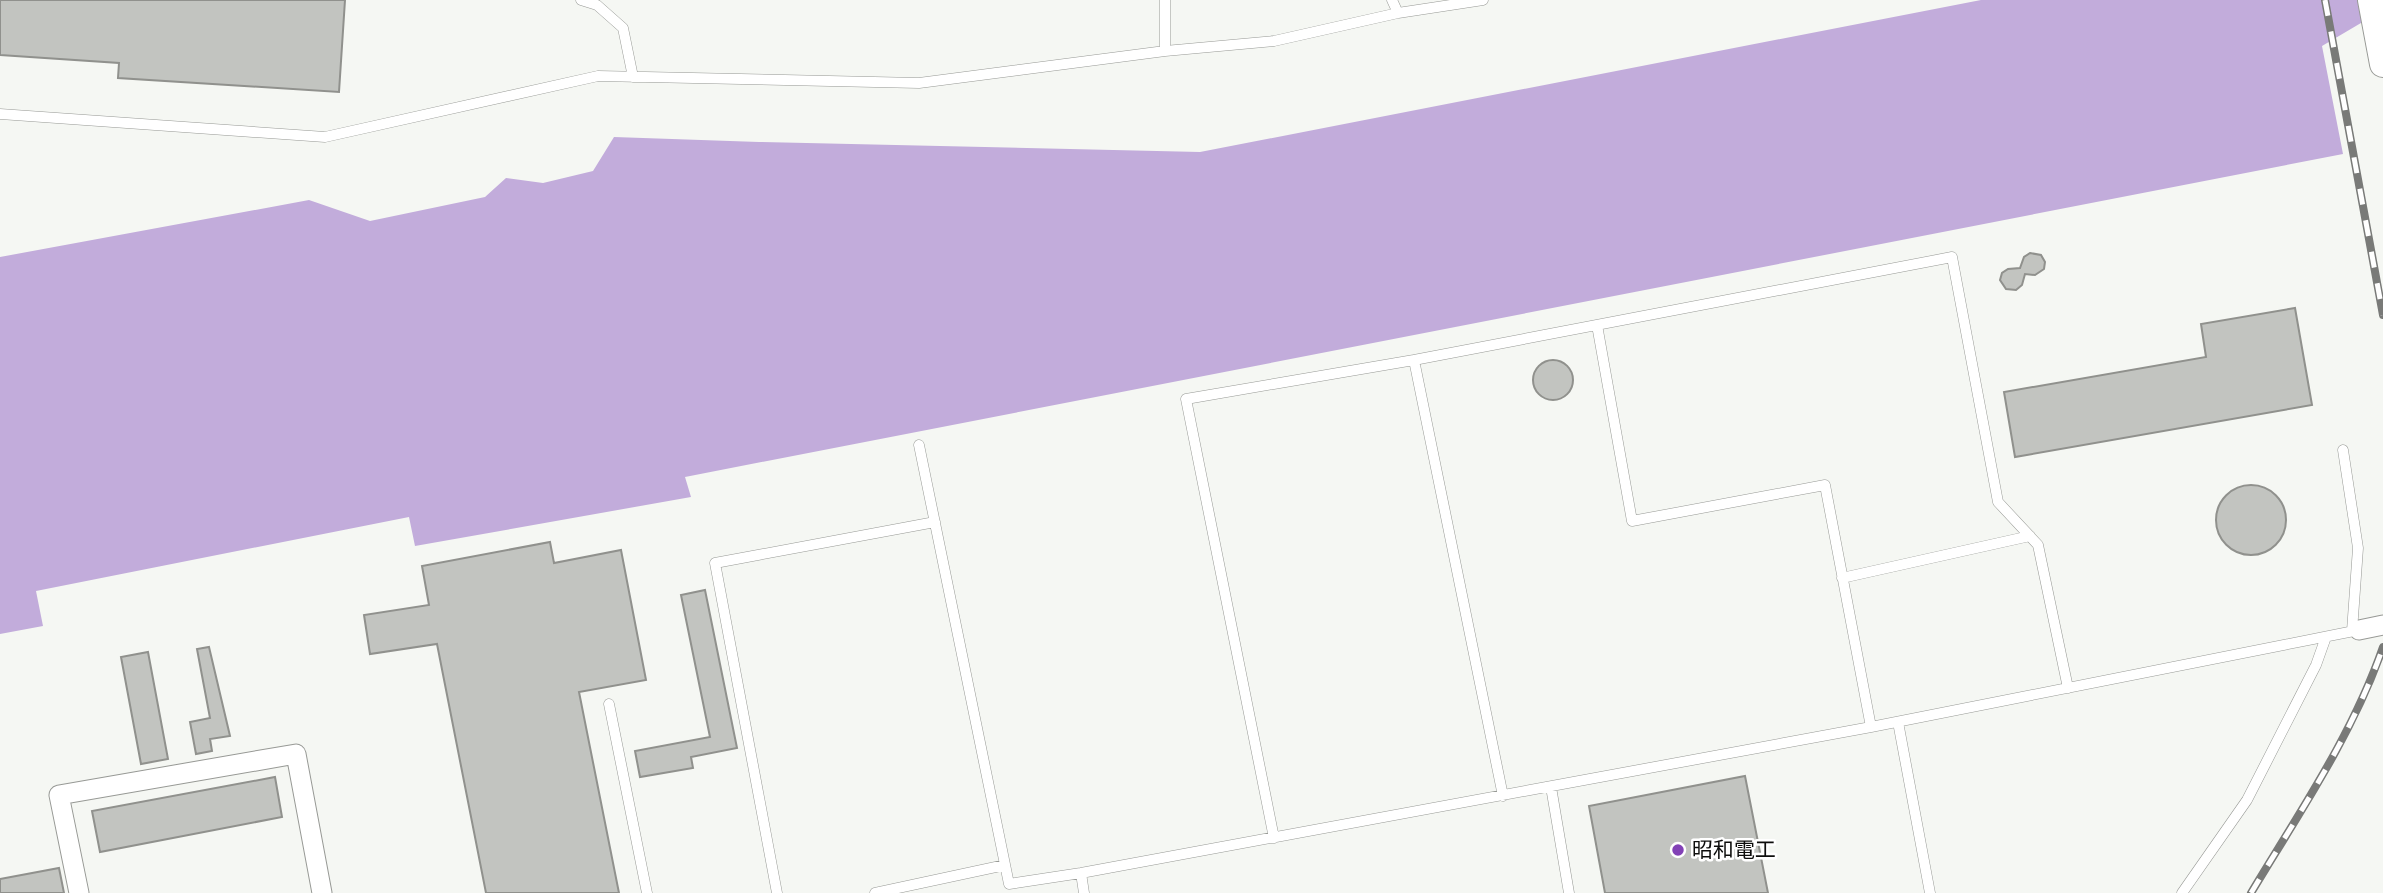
<svg xmlns="http://www.w3.org/2000/svg" width="2383" height="893" font-family="Signika,'Noto Sans JP',sans-serif">
<style>
.water{fill:#c2acdb}
.building{fill:#c2c4c0;stroke:#90918d;stroke-width:2}
.lines{fill:none;stroke-linecap:round;stroke-linejoin:round}
.lane-casing{stroke:#979995;stroke-width:11}
.street-casing{stroke:#979995;stroke-width:21}
.secondary-casing{stroke:#979995;stroke-width:28}
.lane{stroke:#fff;stroke-width:10}
.street{stroke:#fff;stroke-width:19}
.secondary{stroke:#fff;stroke-width:26}
.rail-casing{stroke:#797a78;stroke-width:8}
.rail{stroke:#fff;stroke-width:5;stroke-dasharray:16;stroke-linecap:butt}
.poi-dot{fill:#8241b6;stroke:#fff;stroke-width:2.5}
.labels{text-anchor:middle;stroke-width:5;stroke-linejoin:round;paint-order:stroke}
.poi-label{font-size:21px;fill:#0d0d0c;stroke:#fff;text-anchor:start}
</style>
<rect width="100%" height="100%" fill="#f5f7f3"/>
<path class="water" d="M1981,0H2383V10L2322,46L2343,154L685,477L691,497L415,546L409,517L36,591L43,626L0,634V257L309,200L370,221L485,197L506,178L543,183L593,171L614,137L759,142L1200,152Z"/>
<path class="building" d="M0,0H345L339,92L118,78L119,63L0,55Z
M2030,253L2041,255L2045,262L2044,269L2035,275L2025,274L2022,285L2016,290L2006,289L2000,280L2002,273L2008,269L2020,268L2024,257Z
M2295,308L2312,405L2015,457L2004,392L2206,357L2201,324Z
M1533 380a20 20 0 1 1 40 0a20 20 0 1 1-40 0Z
M2216 520a35 35 0 1 1 70 0a35 35 0 1 1-70 0Z
M550,542L554,563L621,550L646,680L579,692L619,893H486L437,644L370,654L364,615L429,605L422,566Z
M705,590L737,748L691,757L693,768L640,777L635,751L710,737L681,595Z
M209,647L230,736L210,739L212,751L196,754L190,722L210,718L197,649Z
M148,652L168,759L141,764L121,657Z
M1745,776L1768,893H1605L1589,806Z
M275,777L282,817L100,852L92,811Z
M59,868L64,893H0V879Z"/>
<g class="lines">
<g class="lane-casing">
<path id="lane" d="M581,0L597,5L623,28L633,77
M1392,0L1398,13L1483,0
M1165,51V0
M0,114L325,137L598,76L919,83L1165,51L1274,41L1398,13
M1597,325L1632,521L1825,485L1871,727
M1414,360L1503,796
M919,445L1009,884L1081,873L1871,727L2359,630
M2343,450L2358,548L2352,631
M1842,578L2030,536
M609,704L647,893
M1898,722L1930,893
M1551,787L1569,893
M1274,838L1186,399L1414,360L1952,257L1998,502L2038,545L2068,688
M1081,873L1084,893
M777,893L715,563L935,522
M875,893L1005,865
M2182,893L2247,800L2316,665L2326,637"/>
</g>
<g class="street-casing">
<path id="street" d="M2359,630L2383,625
M79,893L59,795L296,754L322,893"/>
</g>
<g class="secondary-casing">
<path id="secondary" d="M2371,0L2383,64"/>
</g>
<use href="#lane" class="lane"/>
<use href="#street" class="street"/>
<use href="#secondary" class="secondary"/>
<g class="rail-casing">
<path id="rail" d="M2325,0L2383,315
M2251,893C2299,813 2352,736 2383,647"/>
</g>
<use href="#rail" class="rail"/>
</g>
<circle class="poi-dot" cx="1678" cy="850" r="7"/>
<g class="labels">
<g class="poi-label">
<text x="1692" y="857">昭和電工</text>
</g>
</g>
</svg>
